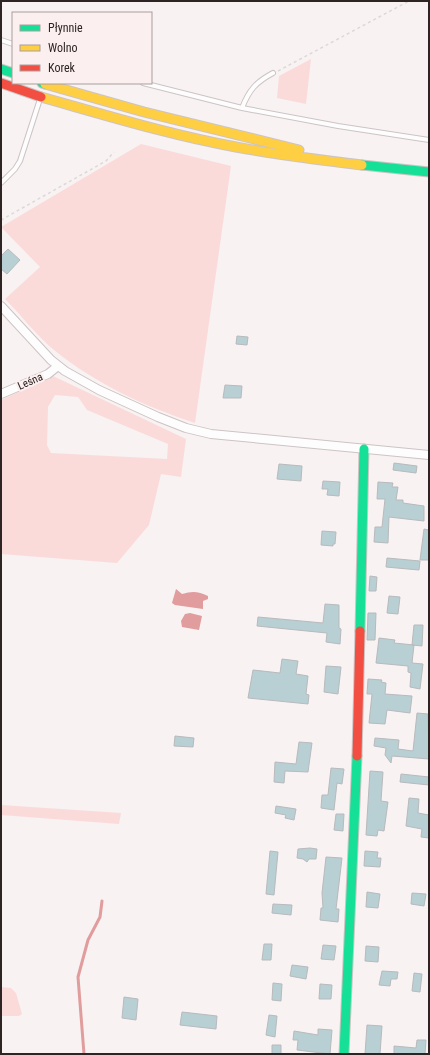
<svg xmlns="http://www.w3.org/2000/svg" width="430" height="1055" font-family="'Roboto Condensed',sans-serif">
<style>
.green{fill:#fadbda;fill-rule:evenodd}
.water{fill:#e19c9d}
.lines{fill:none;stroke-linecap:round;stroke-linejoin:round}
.stream{stroke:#e19c9d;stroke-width:3}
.building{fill:#b8cfd4;stroke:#b8babc}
.lane-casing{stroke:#cdc4c4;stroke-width:6}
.street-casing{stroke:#cdc4c4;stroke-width:10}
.fast-casing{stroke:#cdc4c4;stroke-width:11}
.slow-casing{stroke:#cdc4c4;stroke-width:11}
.jam-casing{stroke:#cdc4c4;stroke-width:11}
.path{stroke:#dcd9d9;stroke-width:1.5;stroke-dasharray:3 3;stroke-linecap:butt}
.lane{stroke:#fefdfd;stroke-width:4}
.street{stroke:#fefdfd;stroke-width:8}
.fast{stroke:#16e098;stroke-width:9}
.slow{stroke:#ffcf43;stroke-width:9}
.jam{stroke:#f24e42;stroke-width:9}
.labels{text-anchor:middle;stroke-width:4;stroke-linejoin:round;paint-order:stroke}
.street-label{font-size:11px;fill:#2e2424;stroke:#fbefef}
</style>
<rect width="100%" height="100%" fill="#f8f2f2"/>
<path class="green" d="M311,59L306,104L277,98L279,76Z
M141,144L231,166L195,423C144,406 96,384 54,350C36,335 21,315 5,299L40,267L1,227Z
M53,376L186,439L181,477L161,474L149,525L117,563L1,554V400ZM55,395L78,397L87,410L168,444L167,459L51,453L47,445L48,407Z
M1,805L121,813L119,824L1,815Z
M1,987L11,988L16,993L22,1014L19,1016H1Z"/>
<path class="water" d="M176,589L182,594C192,591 198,591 208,596V599L203,601V609L175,605L172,603Z
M190,613L202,616L199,630L182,627L181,621L185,614Z"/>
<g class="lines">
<path class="stream" d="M84,1054L78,977L88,940L100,917L102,901"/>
</g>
<path class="building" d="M8,249L20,260L7,274L1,269V256Z
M237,336L248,337L247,345L236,344Z
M225,385L242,386L241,398H223Z
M394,463L417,466L416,473L393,470Z
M279,464L302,466L301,481L277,479Z
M323,481L340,482L339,496L327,495L328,489H322Z
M378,482L393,483L392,487H398L396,500H403V503L424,506V521L389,517L388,543L374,542L375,527H382L385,499H377Z
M424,529L429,530V560H420Z
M322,531L336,532L335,544H333V546L321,545Z
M387,558L420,561L419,570L386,567Z
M370,576L377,577L376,591H369Z
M389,596L400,597L398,614L387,613Z
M325,604L339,605V628L341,629L340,644L326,642L327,633L257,626L258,617L323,623Z
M368,613H376L375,640H367Z
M414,625H423L422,646L412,645Z
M379,638L395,640L394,643L414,645L412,663L423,664L420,689L410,687L411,673L408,672V666L376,663Z
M282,659L298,661L296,674L308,676L306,694L309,695L308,704L248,698L253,670L280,673Z
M326,666L341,667L338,694L324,692Z
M368,679L382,680L381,682L386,683L385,694L412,696L410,713L387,710L385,724L369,723L372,694H367Z
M417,713L428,714L429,759L392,756L391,763L385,755L386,748L374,746L375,738L399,740L398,749L413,751Z
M175,736L194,738L193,747L174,746Z
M299,742L312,743L308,772L285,771L284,783L274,782L275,762L296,764Z
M331,768L344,769L342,784L337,783L334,810L321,808L322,795H328Z
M370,771L383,772L381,801L388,802L384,831L378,830L377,836L366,835Z
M401,774L429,777V785L400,782Z
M409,798L419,799L418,813L429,815V838L421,837L422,829L406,826Z
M276,806L296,809L294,820L285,818L286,815L275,813Z
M336,814H344L343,831L334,830Z
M310,848L317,849L316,859H309L307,862L303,859L297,858L298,849Z
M270,851L278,852L274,895L266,894Z
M365,851L378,852L377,858H381L380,867L364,866Z
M326,857L342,858L336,909H339L338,922L320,920L321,908H323L322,893Z
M367,892L380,894L378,908L366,907Z
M412,893L426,894L424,906L411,904Z
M273,904L292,905L291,915L272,913Z
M264,944H272L271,960H262Z
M323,945L336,946L334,960L321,959Z
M366,946L379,947L378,962L365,961Z
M292,965L308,967L306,979L290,976Z
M382,971L398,972L397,979H391L390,986L379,985Z
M414,973L422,974L420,992L412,991Z
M273,983L282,984L281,1001L272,1000Z
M320,984L332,985L331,999H319Z
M124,997L138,999L136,1020L122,1018Z
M182,1012L217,1016L216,1029L180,1025Z
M269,1015L277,1016L275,1037L266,1035Z
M367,1025L382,1026L380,1054H365Z
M318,1029L332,1030L330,1054L297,1050L298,1040H293L294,1031L318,1035Z
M417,1040H426L425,1054H394V1046L416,1048Z
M272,1045H281V1054H272Z"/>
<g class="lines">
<g class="lane-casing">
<path id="lane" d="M1,40L13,44
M143,83L242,108L338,126L429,140
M242,108C249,90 256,82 273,73
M1,183L15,169L20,161L40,99"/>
</g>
<g class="street-casing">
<path id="street" d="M1,306L51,360L65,371L99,390L158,417L186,428L211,434L429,455
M1,394L48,374L58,366"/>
</g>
<g class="fast-casing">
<path id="fast" d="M1,69L13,73
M42,83L45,84
M362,165L429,172
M360,631L364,449
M344,1054L357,756"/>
</g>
<g class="slow-casing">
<path id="slow" d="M45,84L144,112L299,150
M41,97C105,115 170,135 236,147C278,155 320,160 362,165"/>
</g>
<g class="jam-casing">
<path id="jam" d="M1,83L41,97
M357,756L360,631"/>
</g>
<path class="path" d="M278,71L409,1
M1,220L106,161L114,152"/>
<use href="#lane" class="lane"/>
<use href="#street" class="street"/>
<use href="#fast" class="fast"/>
<use href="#slow" class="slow"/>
<use href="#jam" class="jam"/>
</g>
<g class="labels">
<g class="street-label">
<text transform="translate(30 381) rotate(-24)" y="4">Leśna</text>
</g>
</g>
<rect width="430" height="1055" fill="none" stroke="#2e2424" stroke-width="4"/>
<rect x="12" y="12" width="140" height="72" fill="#fbefef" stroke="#a99e9e"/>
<rect x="20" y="25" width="20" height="6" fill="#16e098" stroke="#a99e9e"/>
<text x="48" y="32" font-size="12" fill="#2e2424">Płynnie</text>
<rect x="20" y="45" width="20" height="6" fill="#ffcf43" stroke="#a99e9e"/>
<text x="48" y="52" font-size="12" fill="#2e2424">Wolno</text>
<rect x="20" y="65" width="20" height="6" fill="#f24e42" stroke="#a99e9e"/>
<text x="48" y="72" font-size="12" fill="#2e2424">Korek</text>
</svg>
